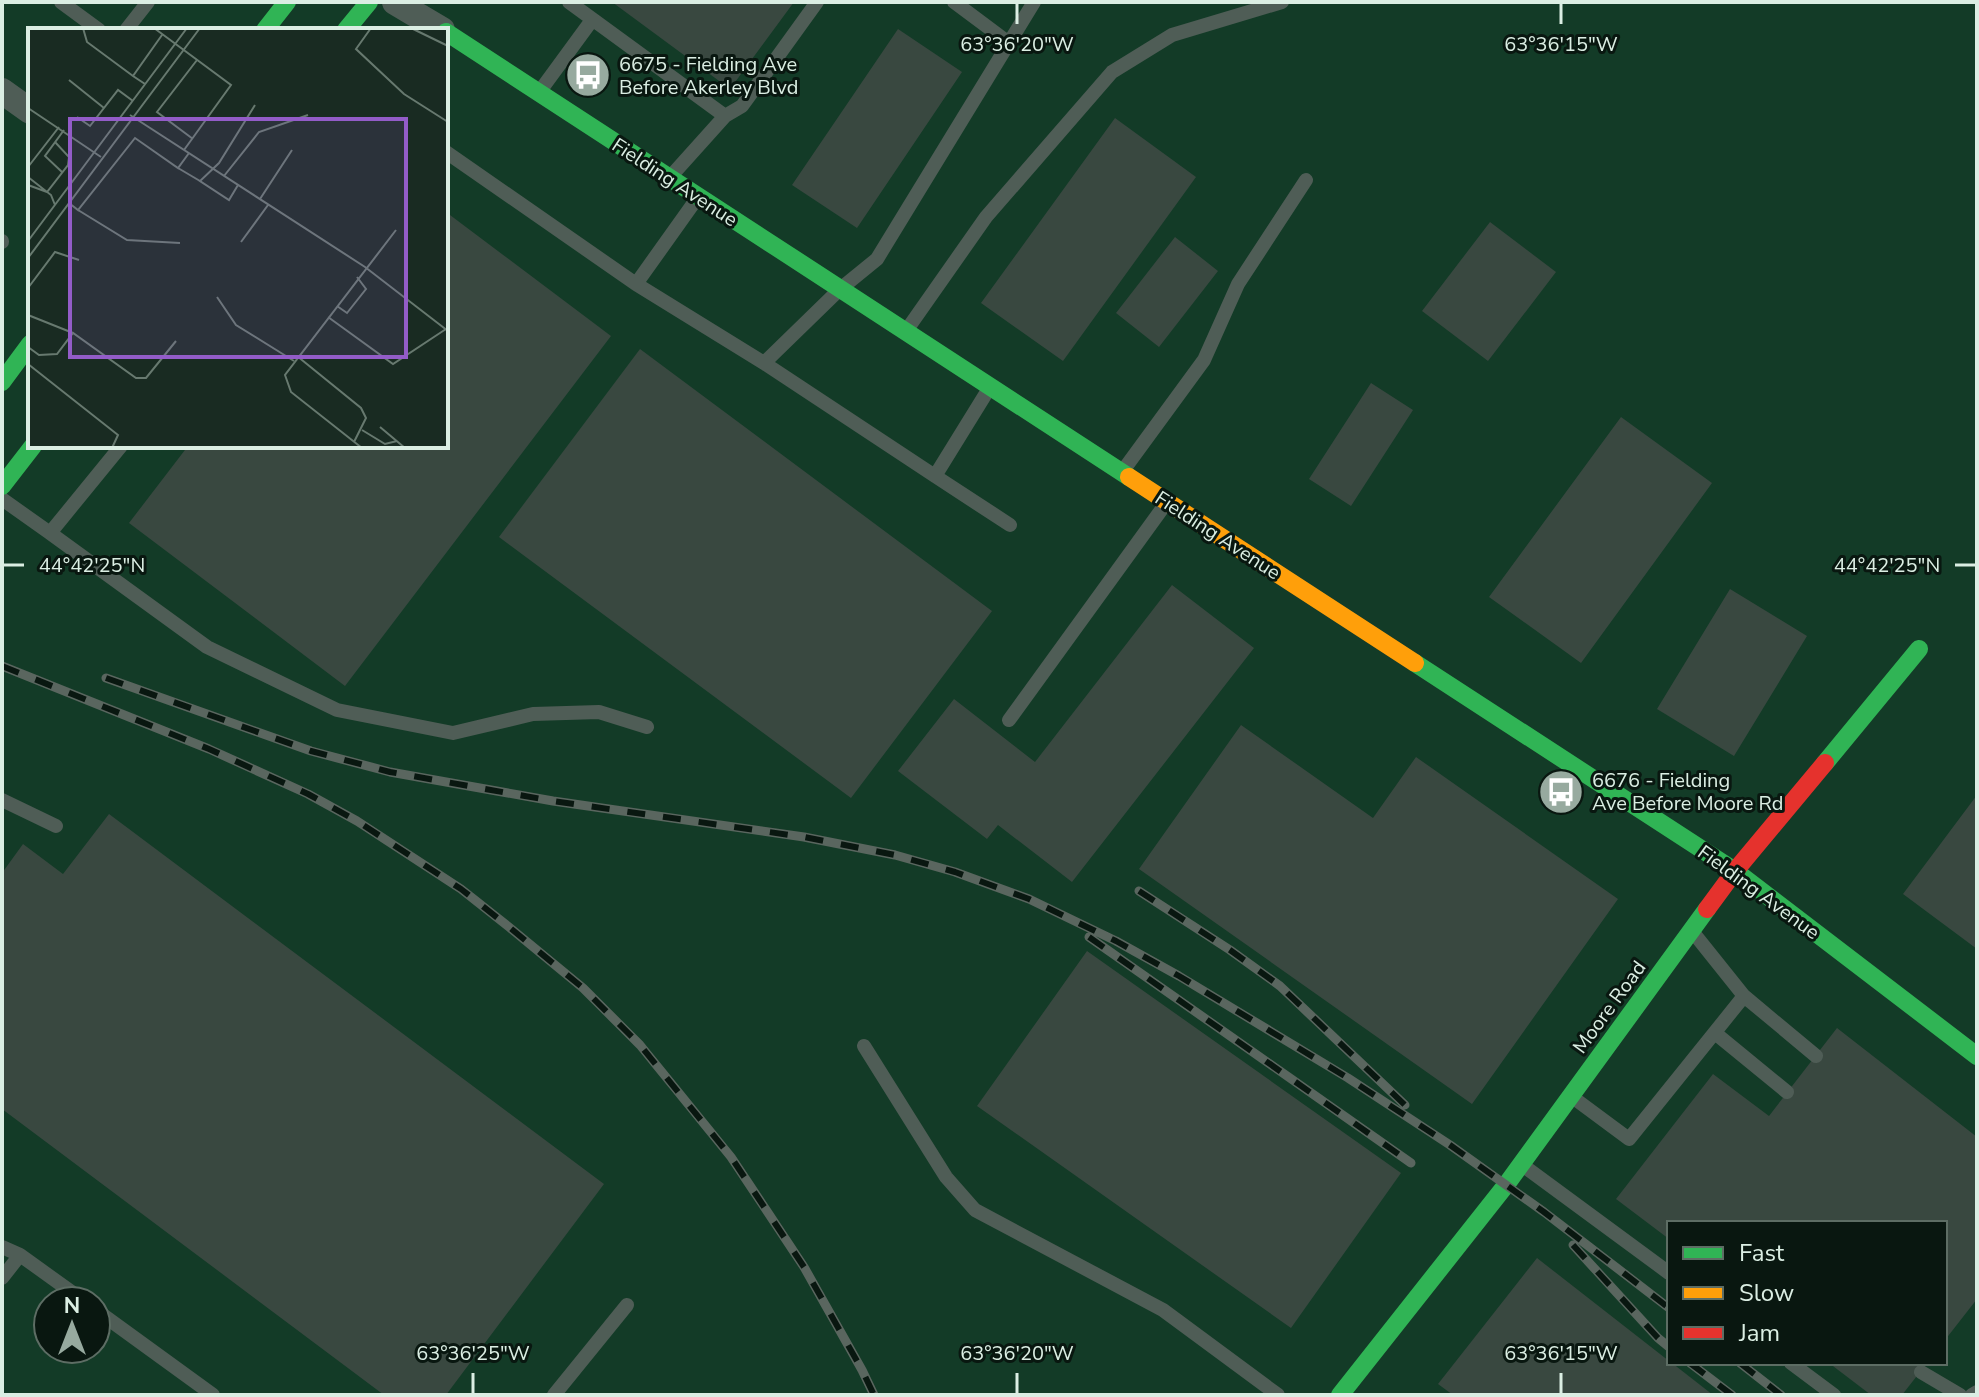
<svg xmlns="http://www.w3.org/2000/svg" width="1979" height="1397" font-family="'Nunito Sans',sans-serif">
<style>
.built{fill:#133b27;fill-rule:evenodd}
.building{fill:#394840}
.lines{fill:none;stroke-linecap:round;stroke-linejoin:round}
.lane{stroke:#4f5d56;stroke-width:14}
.street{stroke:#4f5d56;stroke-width:26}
.fast{stroke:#30b455;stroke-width:18}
.slow{stroke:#ff9f0a;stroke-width:18}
.jam{stroke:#e5322d;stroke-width:18}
.rail-casing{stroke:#5a665f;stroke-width:9}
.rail{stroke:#091710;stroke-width:6;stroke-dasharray:18;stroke-linecap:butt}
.ticks{fill:none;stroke:#dbeee3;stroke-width:3}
.labels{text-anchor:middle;stroke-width:6;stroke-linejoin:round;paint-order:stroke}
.poi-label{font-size:20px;fill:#dbeee3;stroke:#091710;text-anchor:start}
.street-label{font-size:20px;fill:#dbeee3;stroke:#091710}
.inset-road{fill:none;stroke:#67796f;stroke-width:2}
.view{fill:#935cc8;fill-opacity:0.15;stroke:#935cc8;stroke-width:4}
.inset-edge{fill:none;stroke:#dbeee3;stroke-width:4}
.ticks-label{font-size:20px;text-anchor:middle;fill:#dbeee3;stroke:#091710;stroke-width:6;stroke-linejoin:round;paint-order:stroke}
</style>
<rect width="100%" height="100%" fill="#192b22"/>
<path class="built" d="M2,2H1977V1395H2ZM30,30H446V446H30ZM1669,1223H1945V1363H1669ZM48,1301H96V1349H48Z"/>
<path class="building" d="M612,2H794L730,89Z
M898,29L962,72L857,228L792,185Z
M1115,118L1196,177L1063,361L981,303Z
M446,212L611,336L345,686L129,523L188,446H446Z
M1490,222L1556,272L1488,361L1422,311Z
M1175,237L1218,271L1159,347L1116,313Z
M640,349L992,611L851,798L499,537Z
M1371,383L1413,410L1351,506L1309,479Z
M1621,417L1712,483L1581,663L1489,597Z
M1172,585L1254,648L1072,882L998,825L987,839L898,771L954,699L1035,762Z
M1730,589L1807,636L1734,756L1657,709Z
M1241,725L1373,818L1416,757L1618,899L1472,1104L1139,869Z
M1977,795V949L1903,894Z
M109,814L604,1184L446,1395H384L2,1109V873L23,844L63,874Z
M1087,951L1401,1173L1291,1328L977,1106Z
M1837,1028L1977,1137V1299L1945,1340V1223H1669V1239L1616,1199L1713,1074L1769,1116Z
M1537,1258L1669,1361V1363H1672L1713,1395H1453L1438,1384Z
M1829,1363H1927L1902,1395H1871Z"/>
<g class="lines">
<path class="lane" d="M61,2L99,30
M569,2L725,116
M954,2L1009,43
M126,30L148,2
M540,91L592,20
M446,152L636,284L698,197
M672,175L725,116L742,106L817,2
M2,241V242
M636,284L764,363
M906,331L986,217L1112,72L1172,35L1282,2
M990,387L935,476L764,363L839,290L877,259L1034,2
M1122,472L1204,360L1238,284L1306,180
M935,476L1010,525
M2,499L50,533L121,446
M50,533L207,647L337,710L453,733L533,714L599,712L647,727
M1009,720L1167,502
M2,800L56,826
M1744,996L1816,1056
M1715,1033L1787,1092
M864,1046L946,1177L975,1210L1163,1310L1278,1395
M1571,1096L1629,1139L1744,996L1692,931
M1521,1164L1669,1273
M2,1247L20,1255
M2,1278L20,1255L84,1301
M96,1310L213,1395
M1791,1363L1834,1395
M1921,1372L1960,1395
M554,1395L627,1305
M1972,1395L1977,1392"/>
<path class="street" d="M395,2L442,30
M2,91L30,111"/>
<path class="fast" d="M265,30L287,2
M346,30L369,2
M446,32L1129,477
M2,382L30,344
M2,486L33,446
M1415,663L1735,871L1977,1056
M1825,763L1919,649
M1340,1395L1506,1185L1707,909"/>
<path class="slow" d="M1129,477L1415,663"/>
<path class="jam" d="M1707,909L1735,871L1825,763"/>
<g class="rail-casing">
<path id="rail" d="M2,666L209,749L308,794L357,821L461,889L509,927L583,988L640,1045L731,1157L804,1267L862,1370L874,1395
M106,678L311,751L390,772L553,801L804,837L895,855L955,872L1029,899L1116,941L1179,976L1348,1078L1450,1145L1544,1212L1669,1308
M1139,891L1230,950L1280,986L1405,1105
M1089,937L1411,1163
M1573,1245L1658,1338L1669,1347
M1690,1363L1732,1395
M1740,1363L1781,1395"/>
</g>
<use href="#rail" class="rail"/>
</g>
<path class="ticks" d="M1017,4V24M1561,4V24M4,565H24M1955,565H1975M473,1373V1393M1017,1373V1393M1561,1373V1393"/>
<defs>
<g id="bus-disc" transform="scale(2.3)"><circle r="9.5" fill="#97aa9f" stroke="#091710"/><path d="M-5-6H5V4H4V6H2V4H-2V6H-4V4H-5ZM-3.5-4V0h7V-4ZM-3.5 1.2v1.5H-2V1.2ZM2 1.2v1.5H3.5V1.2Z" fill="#fff"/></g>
</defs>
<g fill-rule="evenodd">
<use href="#bus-disc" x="588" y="75"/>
<use href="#bus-disc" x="1561" y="792"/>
</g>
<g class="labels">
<g class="poi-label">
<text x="619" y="71">6675 - Fielding Ave<tspan x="619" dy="23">Before Akerley Blvd</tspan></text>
<text x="1592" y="787">6676 - Fielding<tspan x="1592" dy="23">Ave Before Moore Rd</tspan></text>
</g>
<g class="street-label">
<text transform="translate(675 182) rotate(33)" y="7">Fielding Avenue</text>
<text transform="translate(1218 535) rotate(33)" y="7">Fielding Avenue</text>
<text transform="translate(1759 892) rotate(36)" y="7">Fielding Avenue</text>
<text transform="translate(1609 1007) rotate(-54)" y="7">Moore Road</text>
</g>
</g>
<g transform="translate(28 28)">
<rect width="420" height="420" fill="#192b22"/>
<path class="inset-road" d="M55,0L59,14L105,48M126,0L203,57L156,122M343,0L328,21L376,66L420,94M383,0L420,18M41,52L76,80M117,56L105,48L134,7M0,80L73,129M102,87L337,239L420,303M49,89L62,98L90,62L105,73M165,111L129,84L169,32M0,139L31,99M150,140L172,153M34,144L17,128L36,102M196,148L231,104L280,87M0,149L23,167L27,177M0,157L19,164L40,137L41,129L27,114M210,157L201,172L172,153L191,135L227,77M232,171L264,122M41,175L50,182L107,110L150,140L161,125M50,182L99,212L152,215M0,213L159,0M213,214L240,177M0,230L172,0M0,260L27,224L51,232M189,269L208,297L266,333M309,278L319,285L338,261L329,249M0,287L45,305M300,289L365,336L418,301M0,319L11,327L29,326L45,305L108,350H118L148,313M269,328L333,380L338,390L326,414M0,336L90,407L84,420M352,399L377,420M334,402L357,416L369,413M334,420L263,364L257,347L368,202"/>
<path class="view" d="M42,91H378V329H42Z"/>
<rect width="420" height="420" class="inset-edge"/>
</g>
<g class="ticks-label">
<text x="1017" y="51">63°36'20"W</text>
<text x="1561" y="51">63°36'15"W</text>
<text x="92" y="572">44°42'25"N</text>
<text x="1887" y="572">44°42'25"N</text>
<text x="473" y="1360">63°36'25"W</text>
<text x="1017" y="1360">63°36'20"W</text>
<text x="1561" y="1360">63°36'15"W</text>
</g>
<rect width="1979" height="1397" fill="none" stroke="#dbeee3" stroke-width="8"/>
<rect x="1667" y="1221" width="280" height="144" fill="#091710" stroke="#5d6d64" stroke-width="2"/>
<rect x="1683" y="1247" width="40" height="12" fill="#30b455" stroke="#5d6d64" stroke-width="2"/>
<text x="1739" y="1261" font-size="24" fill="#dbeee3">Fast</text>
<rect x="1683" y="1287" width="40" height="12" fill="#ff9f0a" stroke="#5d6d64" stroke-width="2"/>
<text x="1739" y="1301" font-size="24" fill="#dbeee3">Slow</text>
<rect x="1683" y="1327" width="40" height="12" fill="#e5322d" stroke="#5d6d64" stroke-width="2"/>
<text x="1739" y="1341" font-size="24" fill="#dbeee3">Jam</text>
<g transform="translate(72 1325)"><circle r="38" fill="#091710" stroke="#5d6d64" stroke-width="2"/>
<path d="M0-6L14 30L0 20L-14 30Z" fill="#97aa9f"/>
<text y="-12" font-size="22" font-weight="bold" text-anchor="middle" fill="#dbeee3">N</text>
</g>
</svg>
